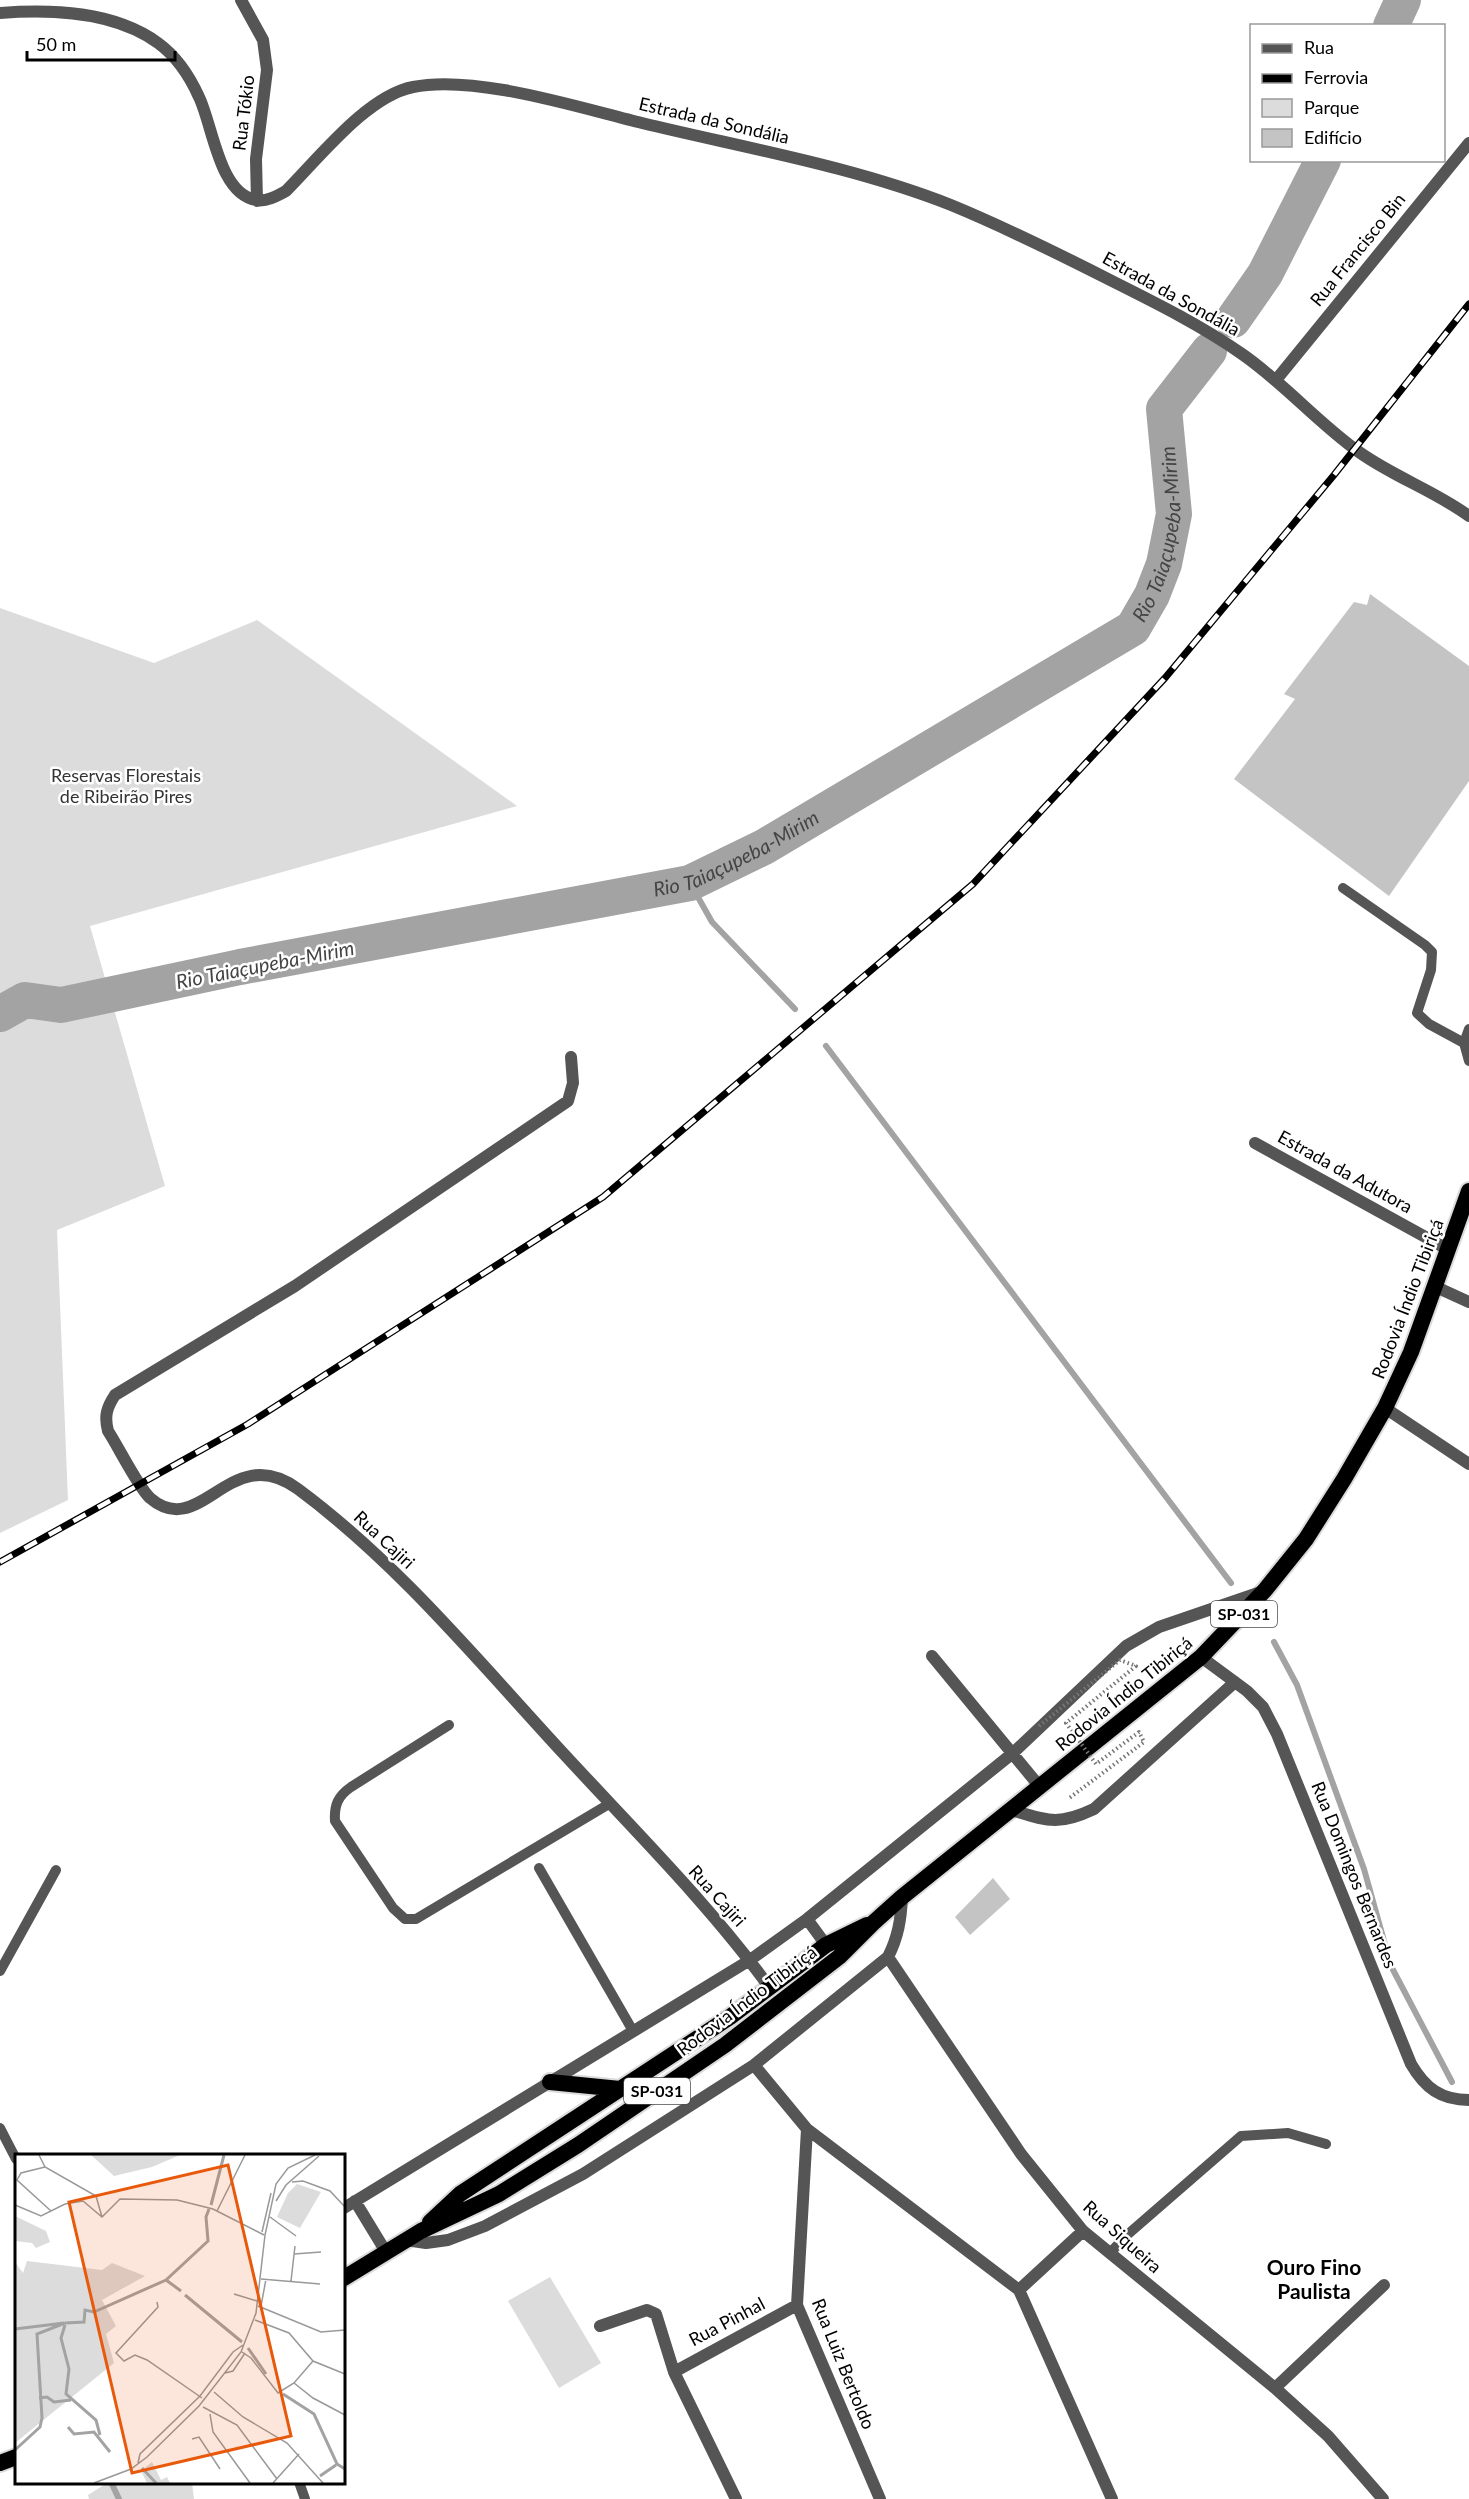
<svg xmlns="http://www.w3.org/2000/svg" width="1469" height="2499" font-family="Lato,sans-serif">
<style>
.green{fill:#dcdcdc}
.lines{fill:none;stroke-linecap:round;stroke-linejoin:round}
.stream{stroke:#a3a3a3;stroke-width:6}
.river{stroke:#a3a3a3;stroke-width:36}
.building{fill:#c4c4c4}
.trunk-casing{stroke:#dbdbdb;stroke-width:20}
.service{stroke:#555;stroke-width:10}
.minor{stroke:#555;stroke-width:12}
.tertiary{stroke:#555;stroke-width:12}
.trunk{stroke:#000;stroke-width:16}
.rail-casing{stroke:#000;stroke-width:7}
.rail{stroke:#fff;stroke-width:4.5;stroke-dasharray:14;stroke-linecap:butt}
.path-bridge{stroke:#777;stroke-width:4;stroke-dasharray:1.5 3;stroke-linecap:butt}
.labels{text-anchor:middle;stroke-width:5;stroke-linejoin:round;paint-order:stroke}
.shield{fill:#fff;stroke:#4c4c4c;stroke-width:1.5}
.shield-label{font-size:16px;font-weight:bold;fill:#000}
.street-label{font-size:18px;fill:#000;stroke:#fff}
.park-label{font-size:18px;fill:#333;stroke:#fff}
.water-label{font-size:20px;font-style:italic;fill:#444;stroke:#fff}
.quarter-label{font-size:21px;font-weight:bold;fill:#000;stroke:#fff}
.inset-river{fill:none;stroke:#a3a3a3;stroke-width:3}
.inset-road{fill:none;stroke:#999;stroke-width:1.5}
.view{fill:#e8590c;fill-opacity:0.15;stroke:#e8590c;stroke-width:3}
.inset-edge{fill:none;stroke:#000;stroke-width:3}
</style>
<rect width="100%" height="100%" fill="#fff"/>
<path class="green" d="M0,608L154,663L257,620L517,806L90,926L165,1186L57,1230L68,1500L0,1533Z
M550,2277L601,2363L559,2388L508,2301Z
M192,2483L194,2499H89L88,2495L107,2483Z"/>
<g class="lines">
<path class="stream" d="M690,883L712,922L795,1009
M826,1046L1231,1583
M1274,1642L1297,1685L1364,1869L1391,1966L1452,2082
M111,2482L119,2499"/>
<g class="river">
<path d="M1391,26L1403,0"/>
<path d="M1233,320L1265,274L1323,160"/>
<path id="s1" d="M0,1014L25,1000L61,1005L240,967L690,883L764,847L1133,628L1152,595L1164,564L1174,514L1164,409L1209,351"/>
</g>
</g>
<path class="building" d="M1370,594L1469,666V781L1389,896L1234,779L1295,699L1284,694L1354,602L1367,605Z
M993,1878L1010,1899L970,1935L955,1917Z"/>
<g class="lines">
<g class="trunk-casing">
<path id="trunk" d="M550,2082L620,2089
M430,2222L460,2194L730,2017L826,1945L867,1925
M344,2278L421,2231L499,2194L578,2145L725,2045L839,1957L873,1923L902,1897L1201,1657L1265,1590L1306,1539L1344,1479L1385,1408L1411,1352L1469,1191
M0,2463L16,2457"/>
</g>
<path class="service" d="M1343,888L1425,945L1432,952L1431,970L1417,1013L1429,1024L1464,1043
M1469,1029L1464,1043L1469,1061
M449,1725L351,1787C338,1796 334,1805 335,1821L393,1908L405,1919H416L609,1804
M539,1868L633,2031
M0,1971L56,1870
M0,2128L16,2159
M1110,2253L1127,2235L1241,2136L1288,2133L1326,2144
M299,2482L305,2499"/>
<path class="minor" d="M241,0L263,40L267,70L256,159L257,201
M0,13C52,9 114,11 158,43C176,56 190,77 199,97C213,126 219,194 256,200C266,202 277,196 286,191C319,158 367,96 413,87C474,74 580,108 642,123C745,148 852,166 951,205C1007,228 1061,255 1114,282C1158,304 1202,326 1242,354C1284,383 1318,423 1359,452C1394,477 1435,491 1469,516
M1276,380L1469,143
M571,1057L573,1083L568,1101L295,1286L115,1395C107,1407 104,1416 108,1431C118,1446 138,1487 150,1498C201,1542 230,1439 298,1489C398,1563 479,1662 563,1753C633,1829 709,1904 770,1988
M1255,1143L1449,1250
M1436,1287L1469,1302
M932,1656L1040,1787
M1201,1657L1247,1691L1263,1707L1277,1734L1411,2064C1425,2088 1441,2100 1469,2100
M1011,1810C1048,1821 1058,1826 1094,1809L1235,1682
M807,1919L826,1945
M888,1957L1021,2154L1083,2231L1275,2388L1328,2436L1383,2499
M754,2065L807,2129L1019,2290L1112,2499
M807,2129L797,2305L880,2499
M355,2201L386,2252
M344,2208L750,1960L807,1919L1013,1753L1126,1646L1159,1627L1261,1592
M406,2240L426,2243L448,2240L485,2226L583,2174L754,2065L888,1957C898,1937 901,1920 902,1897
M1019,2290L1083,2231
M600,2326L647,2310L656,2314L674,2372L736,2499
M674,2372L797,2305
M1275,2388L1384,2285"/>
<path class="tertiary" d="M1385,1408L1469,1464"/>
<use href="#trunk" class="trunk"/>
<g class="rail-casing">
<path id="rail" d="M0,1562L248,1424L603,1197L973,884L1165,678L1334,475L1469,304"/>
</g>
<use href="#rail" class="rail"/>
<path class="path-bridge" d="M1039,1726L1120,1660L1136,1666L1066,1723L1096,1764L1139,1732L1144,1742L1068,1799"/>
</g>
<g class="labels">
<g class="shield">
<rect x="1211" y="1601" width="66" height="26" rx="4.5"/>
<rect x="624" y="2078" width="66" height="26" rx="4.5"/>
</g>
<g class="shield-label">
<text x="1244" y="1620">SP-031</text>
<text x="657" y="2097">SP-031</text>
</g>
<g class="street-label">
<text transform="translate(244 113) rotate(-83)" y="6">Rua Tókio</text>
<text transform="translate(714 121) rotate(13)" y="6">Estrada da Sondália</text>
<text transform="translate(1358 250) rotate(-51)" y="6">Rua Francisco Bin</text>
<text transform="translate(1171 294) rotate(29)" y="6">Estrada da Sondália</text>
<text transform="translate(1345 1172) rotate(29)" y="6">Estrada da Adutora</text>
<text transform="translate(1408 1299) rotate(-69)" y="6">Rodovia Índio Tibiriçá</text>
<text transform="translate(384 1540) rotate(43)" y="6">Rua Cajiri</text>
<text transform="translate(1124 1694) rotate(-39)" y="6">Rodovia Índio Tibiriçá</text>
<text transform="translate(1354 1875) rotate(68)" y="6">Rua Domingos Bernardes</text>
<text transform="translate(717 1896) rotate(48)" y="6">Rua Cajiri</text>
<text transform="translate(747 2001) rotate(-37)" y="6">Rodovia Índio Tibiriçá</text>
<text transform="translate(1122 2237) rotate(42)" y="6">Rua Siqueira</text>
<text transform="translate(727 2322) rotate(-28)" y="6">Rua Pinhal</text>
<text transform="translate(843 2364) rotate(68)" y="6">Rua Luiz Bertoldo</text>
</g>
<g class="park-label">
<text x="126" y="782">Reservas Florestais<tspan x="126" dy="21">de Ribeirão Pires</tspan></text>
</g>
<g class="water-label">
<text dy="7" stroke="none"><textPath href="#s1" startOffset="1317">Rio Taiaçupeba-Mirim</textPath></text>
<text dy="7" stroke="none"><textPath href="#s1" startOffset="759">Rio Taiaçupeba-Mirim</textPath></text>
<text transform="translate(265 965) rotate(-11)" y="7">Rio Taiaçupeba-Mirim</text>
</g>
<g class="quarter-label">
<text x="1314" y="2275">Ouro Fino<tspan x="1314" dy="24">Paulista</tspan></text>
</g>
</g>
<g transform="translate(15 2154)">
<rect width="330" height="330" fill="#fff"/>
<path d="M76,1H165L137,13L99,22ZM282,30L306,38L285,74L262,63L273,39ZM0,62L31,77L35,88L21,94L17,89L0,87ZM12,107L87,116L97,109L130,122L87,146L101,172L91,180L99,209L0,289V108L8,119ZM137,308L146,326L152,323L155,329H132L126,317Z" fill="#dcdcdc"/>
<path class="inset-river" d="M196,51L209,1M151,126L166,137M170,141L227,188M50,169L69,168L70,156L79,158L151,126L193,87L191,63L194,55M50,171L46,184L54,215L51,240L81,266L85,281M0,175L49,169M233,194L251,220M268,240L299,260L322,310L330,315M24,244L32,243L39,248L56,246M53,273L59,280L79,278L95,298M0,296L25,273L27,264L22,180L50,169M127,314L141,329M305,322L321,311"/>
<path class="inset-road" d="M24,1L30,13L81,42L87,63M30,13L6,19L2,26L36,57M277,28L288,27L315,37L330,53M261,47L271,31L304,2M0,51L26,62L50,50L68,47L87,63L105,45L162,46L198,55L249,81M202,57L230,1M255,63L281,82M247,78L256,39M279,100L306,98M246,125L305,130M276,127L280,92M219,140L242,147M142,148L143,153L101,199L109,207L120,201L132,206L187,244M243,152L306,178L330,176M246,152L251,125M240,166L274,179L298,207L330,220M227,198L236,204L263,239L279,229L298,207M210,219L218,217L230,199M279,229L298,244L330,261M199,238L228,263L272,289L308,329M188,253L222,271L262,325M195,260L198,278L235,329M177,285L184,283L205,315M123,309L125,300L185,242L218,198L228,191M79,329L116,315L132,303L184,252L226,198L241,159L250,81L261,30L273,14L300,1M258,329L284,300"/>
<path class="view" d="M213,11L276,282L117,319L54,48Z"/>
<rect width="330" height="330" class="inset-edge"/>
</g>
<rect x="1250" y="24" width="195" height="138" fill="#ffffff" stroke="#999999" stroke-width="1.5"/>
<rect x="1262" y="44" width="30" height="9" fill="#555555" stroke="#999999" stroke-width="1.5"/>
<text x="1304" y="54" font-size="18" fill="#000000">Rua</text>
<rect x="1262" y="74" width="30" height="9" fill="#000000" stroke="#999999" stroke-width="1.5"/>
<text x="1304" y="84" font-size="18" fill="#000000">Ferrovia</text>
<rect x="1262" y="99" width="30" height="18" fill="#dcdcdc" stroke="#999999" stroke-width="1.5"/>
<text x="1304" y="114" font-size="18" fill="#000000">Parque</text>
<rect x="1262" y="129" width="30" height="18" fill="#c4c4c4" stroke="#999999" stroke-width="1.5"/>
<text x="1304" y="144" font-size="18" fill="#000000">Edifício</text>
<path d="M27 51v9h148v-9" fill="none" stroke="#000000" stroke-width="3"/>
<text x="36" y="51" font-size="18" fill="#000000" stroke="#ffffff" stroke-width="4.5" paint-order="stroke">50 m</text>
</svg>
